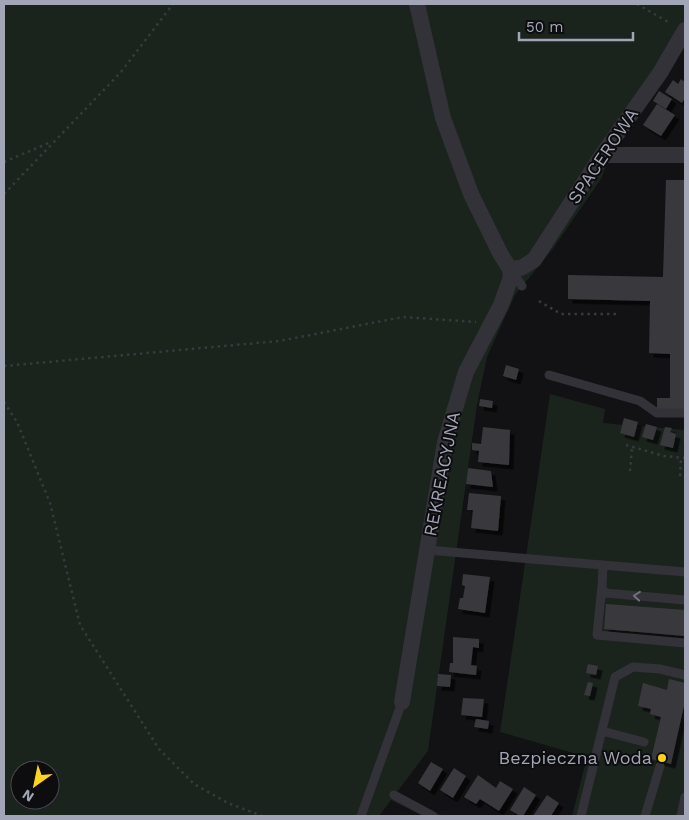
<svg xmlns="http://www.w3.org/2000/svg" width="689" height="820" font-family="'Work Sans',sans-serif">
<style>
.green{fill:#1b231d;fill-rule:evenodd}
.building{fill:#39393e;filter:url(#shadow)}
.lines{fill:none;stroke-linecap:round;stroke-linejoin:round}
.path{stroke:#38393f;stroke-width:2.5;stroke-dasharray:2.5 4;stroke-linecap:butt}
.service{stroke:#323238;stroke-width:9}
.minor{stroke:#323238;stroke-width:16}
.oneway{stroke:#70717d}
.poi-dot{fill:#fed31f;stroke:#0d0c0e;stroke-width:2}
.labels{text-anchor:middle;stroke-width:4;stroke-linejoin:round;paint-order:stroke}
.street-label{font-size:18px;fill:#a2a5b5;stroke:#0d0c0e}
.poi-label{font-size:18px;fill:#a2a5b5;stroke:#0d0c0e;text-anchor:end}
</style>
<defs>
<filter id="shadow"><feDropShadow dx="4.5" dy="4.5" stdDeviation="0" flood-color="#0009"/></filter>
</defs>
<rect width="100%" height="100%" fill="#121113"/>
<path class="green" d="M4,4H685V43L613,149L601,179L552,250L515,295L487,357L477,405L428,751L397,792L428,810L445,816H423L391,800L379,816H4ZM20,770H50V800H20Z
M550,394L605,409L603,423L685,430V816H572L587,757L500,732Z"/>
<path class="building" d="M681,79L685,82V98L682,103L665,92L673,80L678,84Z
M659,91L672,99L666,109L653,101Z
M657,104L675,115L661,136L643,125Z
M666,180H685V410L657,411V398H670V354L649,353L650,301L568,299V275L663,277Z
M506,365L519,369L516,380L503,376Z
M480,399L493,401L492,408L479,406Z
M624,418L638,422L634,437L620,433Z
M646,424L657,427L653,440L642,437Z
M483,427L510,430L509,465L478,462L479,451L472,450V443L481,444Z
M665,427L672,428L670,432L676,434L673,448L660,445Z
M468,468L491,471L493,487L466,484Z
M469,493L501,496L498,531L471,528L473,510H467Z
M463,574L490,577L485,613L458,609L460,598H463L465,586L462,585Z
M606,604L685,610V636L604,629Z
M453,637L479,639V648L473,647L471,665L477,666L476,675L449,672L450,663H453Z
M588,664L598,666L596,675L586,673Z
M438,674L451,675L450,687L437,686Z
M669,679L685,683V701L671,764L651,759L661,717L650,714L651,709L638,706L643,683L667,690Z
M588,682L593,683L590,696L584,695Z
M463,698L484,699L482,717L461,715Z
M476,719L489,721L488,729L474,727Z
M431,762L443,769L430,791L418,783Z
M454,768L466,776L453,798L440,790Z
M478,775L496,788L500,781L513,789L499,811L480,799L476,804L464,797Z
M524,787L536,795L523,816H520L510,810Z
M547,795L559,803L551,816H533Z"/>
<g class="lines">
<path class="path" d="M637,4L670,23
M4,162L51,142
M4,194L121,72L173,4
M539,301L561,314H617
M4,366L279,341L403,317L476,322
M4,402L17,422L50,503L80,625L159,749L194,784L228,803L262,816
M626,445L664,456L685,458
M630,471L632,447
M680,476L681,458"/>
<path class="service" d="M512,271L522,286
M549,375L640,401L657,413H685
M427,550L685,572
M603,565L602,588L605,593L685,600
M602,586L597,635L685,643
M602,731L644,742
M394,795L433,816
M361,816L402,702
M581,816L615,677L633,667L660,669L685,675
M645,816L660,766
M681,816L685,797"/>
<path class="minor" d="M602,155H685
M510,269L521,268L534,260L602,155L660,73L685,30
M402,702L445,442L466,372L501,305L511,277L510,269L501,255L471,194L443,118L417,4"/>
</g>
<defs><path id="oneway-chevron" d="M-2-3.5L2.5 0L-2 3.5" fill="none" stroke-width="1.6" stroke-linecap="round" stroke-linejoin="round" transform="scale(1.25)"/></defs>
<use class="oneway" href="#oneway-chevron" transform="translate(637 596) rotate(-175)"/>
<circle class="poi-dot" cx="662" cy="758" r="5"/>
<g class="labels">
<g class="street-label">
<text transform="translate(603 156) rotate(-56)" y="6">SPACEROWA</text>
<text transform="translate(442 474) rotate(-79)" y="6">REKREACYJNA</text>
</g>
<g class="poi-label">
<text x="652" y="764">Bezpieczna Woda</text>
</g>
</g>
<rect width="689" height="820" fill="none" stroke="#a2a5b5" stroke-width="10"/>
<g transform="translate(35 785) rotate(213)"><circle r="24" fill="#0d0c0e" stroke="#494951"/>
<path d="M0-4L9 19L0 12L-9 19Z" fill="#fed31f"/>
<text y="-8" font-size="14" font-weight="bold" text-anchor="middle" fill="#a2a5b5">N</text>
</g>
<path d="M519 32v8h114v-8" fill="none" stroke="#a2a5b5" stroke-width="2.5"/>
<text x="526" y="32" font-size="15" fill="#a2a5b5" stroke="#0d0c0e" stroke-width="4" paint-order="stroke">50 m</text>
</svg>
